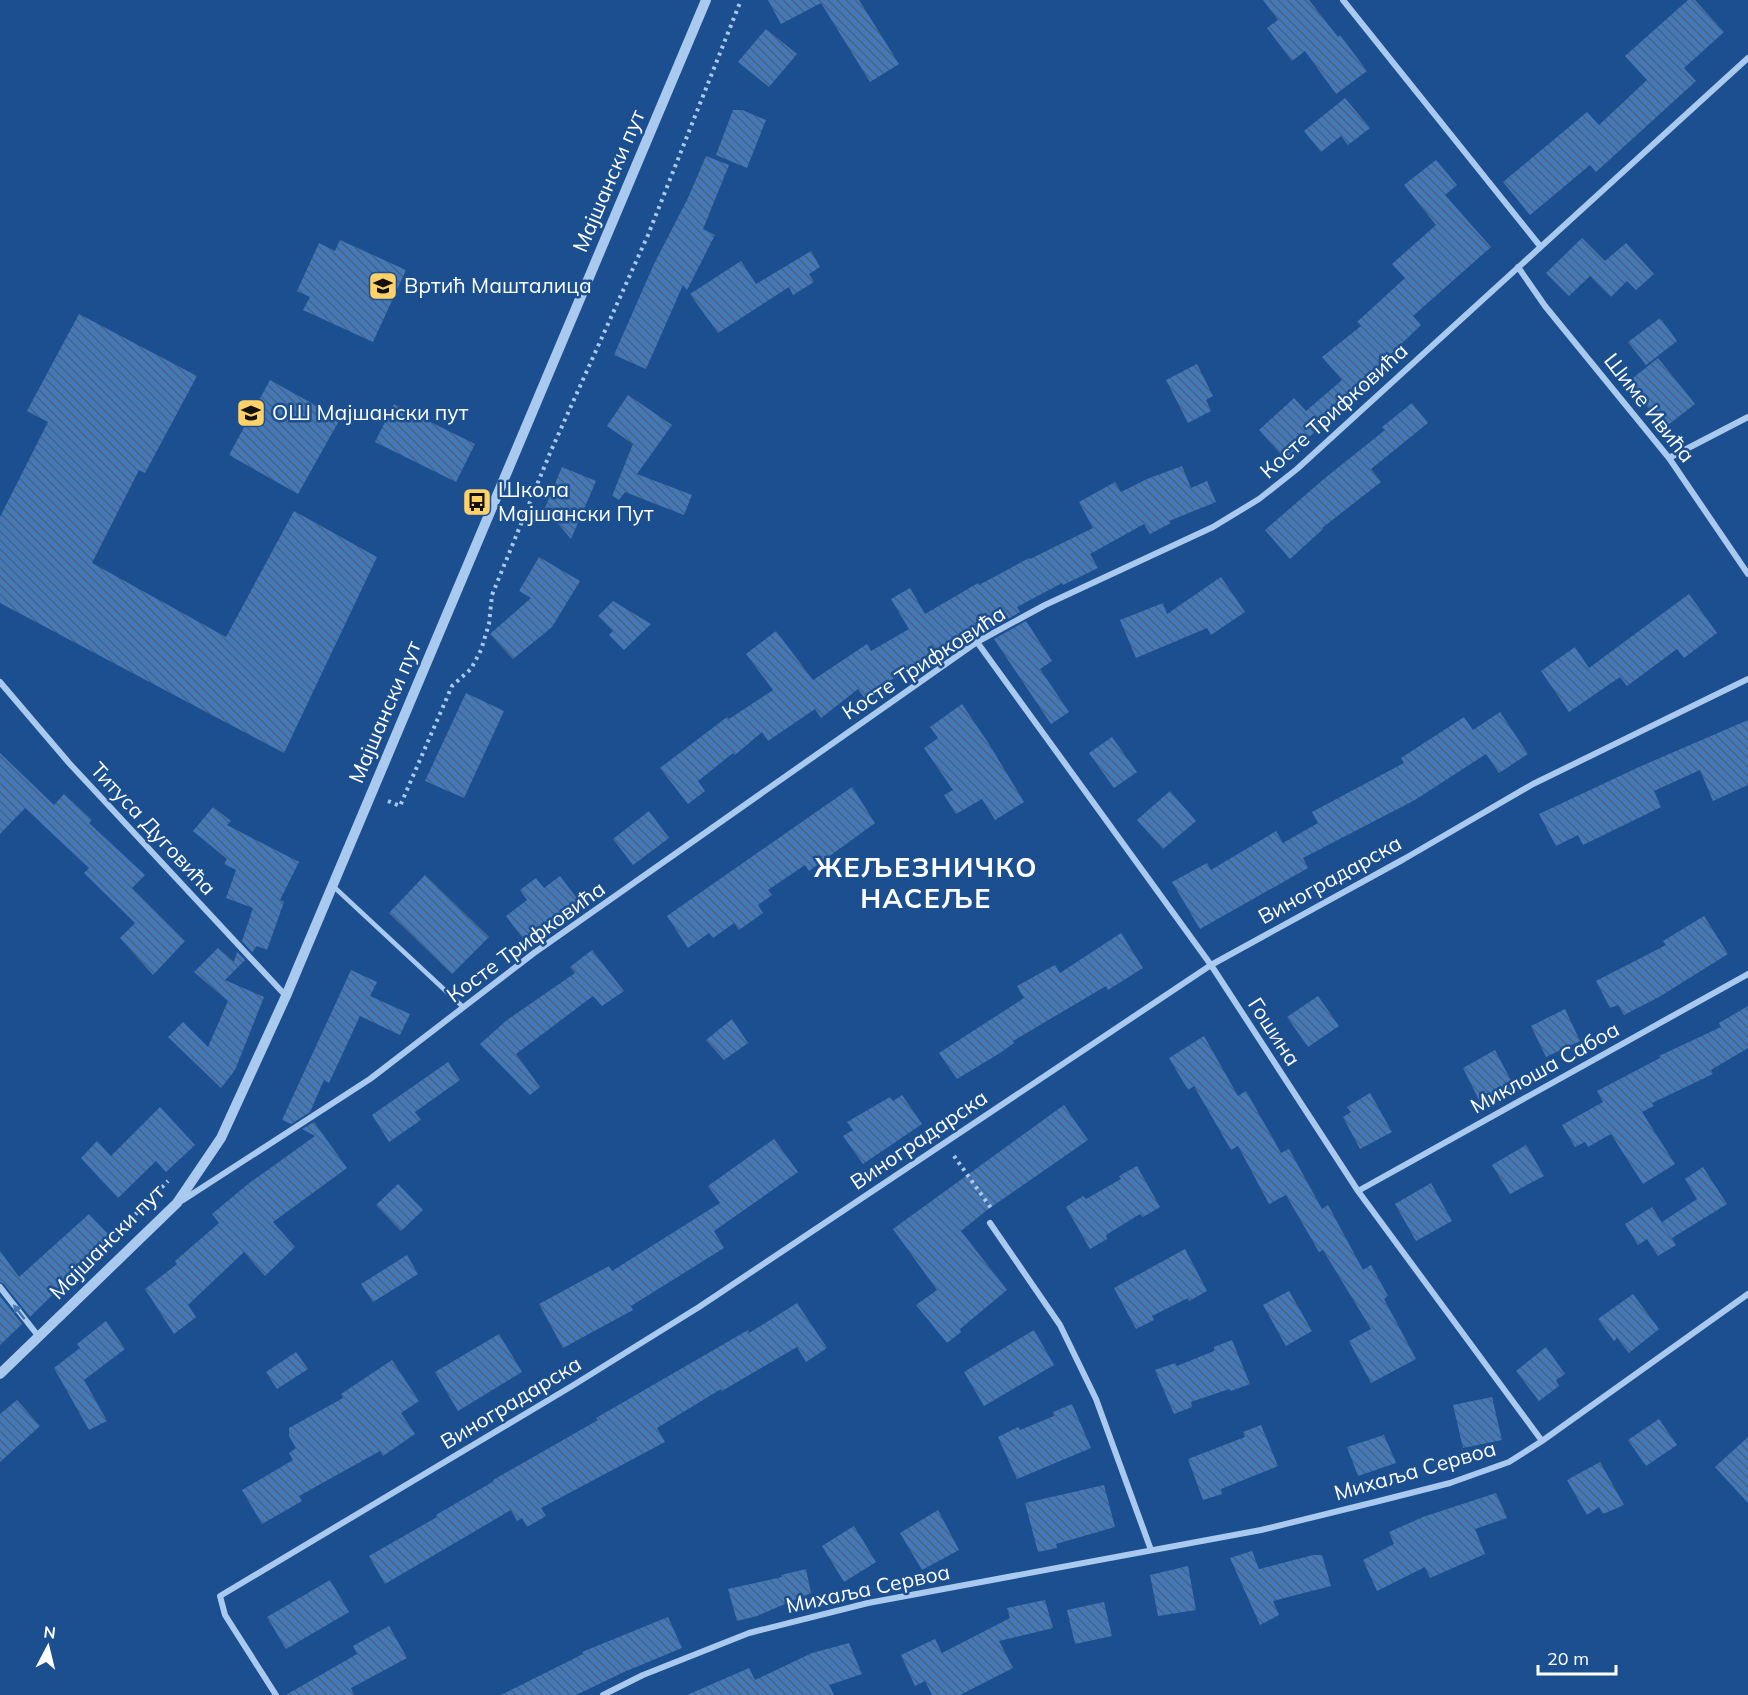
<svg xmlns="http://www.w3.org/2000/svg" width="1748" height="1695" font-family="Mulish,sans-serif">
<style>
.building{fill:url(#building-back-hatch)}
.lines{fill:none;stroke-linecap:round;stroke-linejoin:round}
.path{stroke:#a9c9ee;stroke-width:4;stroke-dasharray:3 4.5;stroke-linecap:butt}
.service{stroke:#a9c9ee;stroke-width:4.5}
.minor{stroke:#a9c9ee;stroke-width:6}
.tertiary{stroke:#a9c9ee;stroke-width:10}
.oneway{fill:#4674ac}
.labels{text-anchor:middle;stroke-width:5;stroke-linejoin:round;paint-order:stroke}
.street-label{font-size:21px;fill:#fff;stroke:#1b4f8f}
.poi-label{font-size:21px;fill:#fff;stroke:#1b4f8f;text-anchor:start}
.district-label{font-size:27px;font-weight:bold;letter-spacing:1.5px;fill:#fff;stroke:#1b4f8f}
</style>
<defs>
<pattern id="building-back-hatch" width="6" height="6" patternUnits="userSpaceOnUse" patternTransform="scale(1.5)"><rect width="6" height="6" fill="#4478b7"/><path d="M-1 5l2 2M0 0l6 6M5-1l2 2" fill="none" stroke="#486282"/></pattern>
</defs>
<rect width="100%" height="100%" fill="#1b4f8f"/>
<path class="building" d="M768,0H859L899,64L870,82L821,3L781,24Z
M1263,0H1309L1338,37L1340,35L1367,71L1336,94L1305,51L1292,61L1267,28L1278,20Z
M1688,0H1695L1724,32L1684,68L1696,81L1596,172L1590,165L1530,215L1503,182L1587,112L1599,125L1647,80L1625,56Z
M766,29L797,54L769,87L738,62Z
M1345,98L1370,128L1348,145L1341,136L1321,152L1304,131Z
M733,110H742L766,120L747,168L716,155Z
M706,156L729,165L703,229L715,235L687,290L683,285L646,369L614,355L654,264L688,198Z
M1436,160L1457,185L1445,195L1491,247L1413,316L1421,325L1366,378L1371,384L1320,427L1285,459L1259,430L1294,398L1306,411L1342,380L1322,357L1361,326L1357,322L1405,278L1392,264L1436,225L1404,185Z
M1582,238L1605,261L1626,243L1654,274L1636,290L1627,281L1611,297L1590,276L1569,296L1546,273Z
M340,240L406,270L373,342L303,310L310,297L297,291L319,243L335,251Z
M811,251L820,267L809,274L814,282L793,295L789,287L718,333L690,294L741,261L756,284Z
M79,314L197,376L145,473L139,470L92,563L226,637L294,511L377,557L284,753L0,603V517L48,422L27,411Z
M1660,318L1677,341L1646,365L1628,342Z
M1658,358L1695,404L1664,428L1628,382Z
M1197,364L1213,396L1206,400L1211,411L1188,423L1166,380Z
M270,380L340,419L298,494L229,455Z
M628,395L672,425L637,474L692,495L684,515L625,492L619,500L612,496L633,444L607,426Z
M1412,403L1428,423L1371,469L1381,482L1322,528L1323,529L1290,559L1265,530L1325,478L1385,430L1382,427Z
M394,404L475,444L456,482L375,442Z
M1182,466L1191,488L1207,481L1216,502L1169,521L1171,523L1150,534L1144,524L1090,554L1098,568L1063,585L1062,583L1017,607L1020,612L988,630L984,624L891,680L892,683L866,700L858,689L821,718L815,709L768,741L762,732L735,755L733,753L698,781L705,791L688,804L660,768L727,717L729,719L773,690L746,654L776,631L813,680L867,644L871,651L909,629L891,599L910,588L925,614L978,583L979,585L1029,558L1030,559L1093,528L1079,502L1115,482L1121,492L1147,479Z
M562,467L596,481L571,539L545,508Z
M539,557L580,581L552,627L513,659L490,634L531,598L519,591Z
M1221,577L1245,612L1211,635L1207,628L1136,658L1120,620L1163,603L1167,614Z
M1689,594L1717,633L1684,658L1677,649L1627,686L1620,677L1569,712L1541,671L1575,647L1589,668Z
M613,601L651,624L624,650L609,635L613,631L598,616Z
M1026,621L1052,661L1040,669L1069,712L1051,724L994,639Z
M466,693L504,711L464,798L425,781Z
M962,704L989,744L1024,802L995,820L982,799L956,814L944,795L953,790L924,748L938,738L930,727Z
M1500,712L1528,754L1499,773L1486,754L1415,800L1303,858L1308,868L1200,929L1172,882L1207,863L1211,870L1276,831L1283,843L1318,823L1312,812L1404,763L1401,758L1464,717L1473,730Z
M1748,720V785L1713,801L1700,770L1654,791L1661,807L1583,845L1578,835L1556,846L1539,814L1639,767Z
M1112,737L1137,772L1114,788L1089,753Z
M0,753L54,805L64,794L92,820L89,823L145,875L132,888L185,941L153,975L120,938L135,923L84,873L89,868L25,808L0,834Z
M852,787L875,823L809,871L805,865L768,890L772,895L758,905L763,913L739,930L734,923L713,938L709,933L688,948L667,916Z
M1170,791L1196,821L1163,849L1137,820Z
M213,807L231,821L227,825L299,862L280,900L284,902L267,950L257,946L252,952L242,941L253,908L226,898L236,870L224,864L227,859L193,831Z
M649,811L669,838L633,865L613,839Z
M425,875L489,937L452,974L389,913Z
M560,876L582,905L528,945L506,916L527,900L520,890L536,878L544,888Z
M1704,916L1728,954L1659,997L1624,1015L1618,1005L1610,1008L1596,981L1666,945L1663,941Z
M1121,933L1143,968L1108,990L1106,986L1013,1041L1014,1043L1000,1053L957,1079L939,1053L1024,998L1017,986L1055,965L1060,973Z
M218,948L234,962L237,952L245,960L225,980L264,997L235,1070L221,1088L168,1037L183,1022L208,1047L228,1001L194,972Z
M592,950L624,991L602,1006L593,996L516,1054L540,1087L530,1095L480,1044L507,1020L575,973L570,967Z
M351,970L377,982L370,996L410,1014L400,1035L360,1016L329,1083L324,1080L310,1112L291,1124L282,1120Z
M1318,996L1339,1026L1308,1047L1287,1017Z
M1748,1006V1048L1711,1070L1713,1074L1652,1103L1654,1106L1642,1112L1675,1164L1643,1184L1611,1134L1588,1147L1585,1142L1575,1147L1562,1125L1603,1102L1597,1091L1660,1058L1659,1056L1721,1027L1719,1023Z
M1565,1009L1580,1041L1546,1057L1531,1026Z
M732,1019L748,1043L724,1060L706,1040Z
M1204,1036L1238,1096L1246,1091L1281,1153L1289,1149L1322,1209L1328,1205L1363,1270L1371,1265L1388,1296L1384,1299L1416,1359L1371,1383L1349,1341L1371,1329L1323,1250L1319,1252L1286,1195L1269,1204L1238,1146L1231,1150L1194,1086L1188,1090L1169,1058Z
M1495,1050L1515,1088L1482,1106L1463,1068Z
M448,1062L460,1080L415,1112L421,1120L389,1142L372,1115Z
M1370,1093L1392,1132L1360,1149L1343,1117L1351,1112L1347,1107Z
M902,1095L922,1124L863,1164L843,1136L853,1130L847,1122L890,1097L893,1101Z
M1064,1105L1088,1140L987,1210L961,1231L1007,1290L960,1329L961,1332L947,1343L916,1305L937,1290L893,1229Z
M160,1107L195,1145L166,1172L156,1161L118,1198L81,1158L97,1141L111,1156Z
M314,1122L347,1168L273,1222L295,1247L265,1276L244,1252L188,1305L196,1317L174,1334L145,1289L177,1264L175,1261L219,1223L212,1214L248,1184L315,1136L302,1129Z
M774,1139L798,1172L714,1231L724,1248L631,1306L633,1310L563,1348L539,1304L609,1266L612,1271L720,1203L708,1186Z
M1526,1145L1544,1176L1510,1194L1492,1165Z
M1137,1166L1160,1207L1143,1217L1140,1214L1106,1235L1107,1239L1090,1249L1066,1207L1083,1196L1086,1199L1121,1179L1119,1176Z
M1703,1167L1727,1204L1672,1238L1662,1222L1697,1199L1685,1179Z
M1431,1183L1452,1221L1416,1241L1395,1204Z
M398,1184L423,1210L401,1231L376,1205Z
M1652,1207L1676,1245L1658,1256L1647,1239L1638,1245L1625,1224Z
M89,1214L111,1237L30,1317L4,1284L0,1282V1251L19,1277Z
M1185,1249L1207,1291L1189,1301L1188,1298L1152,1316L1154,1320L1136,1329L1114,1288Z
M407,1255L418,1274L373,1302L361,1284Z
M1289,1291L1312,1331L1286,1346L1263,1305Z
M1633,1294L1659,1329L1629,1353L1617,1338L1614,1341L1598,1319Z
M0,1296L22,1324L0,1345Z
M797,1303L827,1348L806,1362L797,1347L722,1391L721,1389L657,1428L665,1442L541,1508L546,1516L527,1527L522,1518L517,1521L511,1510L385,1584L369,1556L437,1517L436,1515L494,1481L493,1480L598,1420L596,1418L748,1330L749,1333Z
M106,1321L125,1349L84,1380L107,1421L89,1430L54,1368L80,1348L77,1344Z
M1034,1330L1054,1365L984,1406L964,1372Z
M499,1334L522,1372L458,1411L435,1372Z
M1232,1340L1250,1384L1231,1391L1229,1389L1191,1402L1192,1407L1174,1414L1155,1370L1175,1363L1177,1366L1214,1351V1347Z
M1546,1347L1565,1374L1556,1380L1559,1386L1539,1401L1516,1371Z
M296,1352L308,1369L277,1389L266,1372Z
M392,1360L419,1401L401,1413L415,1434L383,1456L380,1451L299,1496L302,1501L262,1524L242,1490L293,1460L289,1453L296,1448L289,1436V1428L343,1398L341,1394Z
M1492,1397L1502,1440L1463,1448L1453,1405Z
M17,1400L40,1426L0,1462V1414Z
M1072,1404L1091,1448L1017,1479L998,1437L1018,1427L1020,1430L1054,1416L1053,1412Z
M1659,1419L1677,1445L1646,1466L1628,1440Z
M1261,1425L1278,1466L1221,1489L1222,1494L1203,1500L1188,1459L1245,1437L1243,1432Z
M1384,1435L1396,1463L1358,1476L1347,1447Z
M1748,1437V1503L1715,1467Z
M1600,1462L1624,1505L1603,1514L1599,1507L1587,1515L1567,1480Z
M1104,1485L1115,1527L1056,1544L1057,1548L1038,1552L1025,1503Z
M1496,1493L1507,1518L1475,1529L1485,1554L1430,1578L1425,1567L1377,1591L1363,1560L1394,1544L1389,1532L1423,1517Z
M938,1510L959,1550L922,1570L900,1533Z
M854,1526L876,1562L844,1582L822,1546Z
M1252,1551L1259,1569L1313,1555H1322L1331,1586L1273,1601L1279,1615L1260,1625L1230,1558Z
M1188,1566L1196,1610L1158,1616L1150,1575Z
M806,1569L811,1593L757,1616L737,1621L728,1589L782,1577L781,1575Z
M330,1580L349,1612L286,1649L267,1617Z
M1045,1600L1053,1628L999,1641L1013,1668L960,1695H932L925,1681L915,1686L901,1655L935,1639L942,1653L1010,1618L1007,1608Z
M1104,1602L1112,1636L1075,1644L1067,1610Z
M668,1617L682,1648L624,1672L576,1695H501L583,1654L582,1652Z
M389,1626L407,1658L351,1688L354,1695H286L357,1654L353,1646Z
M849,1643L862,1674L829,1685L834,1695H687L749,1668L755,1680L812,1653Z"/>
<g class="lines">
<path class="path" d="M388,801L400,806L452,686L471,669L481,650L489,624L492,595L550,453L648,235L741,0
M954,1156L991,1208
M125,1225L168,1181"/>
<path class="service" d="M333,886L463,1007"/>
<path class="minor" d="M1343,0L1540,246
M1518,267L1545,306L1669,458L1748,574
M1669,458L1748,417
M977,642L1211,965L1358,1191L1542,1441
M0,682L69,763L286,996
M1358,1191L1748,974
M183,1200L370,1079L534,953L977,642L1045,605L1213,527L1259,499L1297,469L1748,58
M990,1223L1060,1325L1096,1399L1151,1550
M0,1287L39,1337
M276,1695L225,1615L220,1596L572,1386L699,1307L1211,965L1404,859L1533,784L1748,679
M603,1695L643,1675L749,1633L868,1603L1261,1530L1379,1501L1450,1483L1509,1462L1542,1441L1748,1294"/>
<path class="tertiary" d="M0,1374L177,1203L221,1138L286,996L706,0"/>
</g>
<defs><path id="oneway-solid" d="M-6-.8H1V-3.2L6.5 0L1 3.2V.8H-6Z" transform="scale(1.5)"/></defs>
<use class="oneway" href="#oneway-solid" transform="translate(19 1312) rotate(-128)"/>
<defs>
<g id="school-square" transform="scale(1.5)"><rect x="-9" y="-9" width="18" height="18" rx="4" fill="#ffd166" stroke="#1b4f8f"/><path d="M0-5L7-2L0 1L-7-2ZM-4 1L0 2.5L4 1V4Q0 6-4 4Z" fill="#111"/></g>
<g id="bus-square" transform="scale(1.5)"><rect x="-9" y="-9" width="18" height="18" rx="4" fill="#ffd166" stroke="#1b4f8f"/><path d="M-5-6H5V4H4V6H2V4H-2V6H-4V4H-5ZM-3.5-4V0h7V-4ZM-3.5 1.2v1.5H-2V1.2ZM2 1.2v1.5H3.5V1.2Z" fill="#111"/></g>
</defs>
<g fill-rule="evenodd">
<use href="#school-square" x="383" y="286"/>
<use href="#school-square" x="251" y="413"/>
<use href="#bus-square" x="477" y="502"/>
</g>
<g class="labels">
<g class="street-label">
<text transform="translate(609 181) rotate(-67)" y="7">Мајшански пут</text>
<text transform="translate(1649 408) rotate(52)" y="7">Шиме Ивића</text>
<text transform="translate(1334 411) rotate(-42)" y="7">Косте Трифковића</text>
<text transform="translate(924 663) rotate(-33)" y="7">Косте Трифковића</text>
<text transform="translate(385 712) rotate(-67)" y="7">Мајшански пут</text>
<text transform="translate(153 829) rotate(47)" y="7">Титуса Дуговића</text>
<text transform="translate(1330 880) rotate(-29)" y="7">Виноградарска</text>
<text transform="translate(526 942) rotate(-36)" y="7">Косте Трифковића</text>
<text transform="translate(1274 1032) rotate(57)" y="7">Гошина</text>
<text transform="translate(1545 1068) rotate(-29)" y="7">Миклоша Сабоа</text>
<text transform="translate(919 1140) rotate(-34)" y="7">Виноградарска</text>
<text transform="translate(107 1242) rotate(-45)" y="7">Мајшански пут</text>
<text transform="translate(511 1403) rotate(-31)" y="7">Виноградарска</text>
<text transform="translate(1415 1471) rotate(-16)" y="7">Михаља Сервоа</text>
<text transform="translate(868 1589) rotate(-12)" y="7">Михаља Сервоа</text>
</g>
<g class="poi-label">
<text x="404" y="293">Вртић Машталица</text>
<text x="272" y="420">ОШ Мајшански пут</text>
<text x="498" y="497">Школа<tspan x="498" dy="24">Мајшански Пут</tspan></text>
</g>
<g class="district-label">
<text x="926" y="877">ЖЕЉЕЗНИЧКО<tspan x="926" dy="31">НАСЕЉЕ</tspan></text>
</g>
</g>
<g transform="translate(48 1647) rotate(7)" stroke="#1b4f8f" stroke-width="4.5" paint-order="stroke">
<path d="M0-4.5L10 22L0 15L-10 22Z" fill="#ffffff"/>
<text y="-9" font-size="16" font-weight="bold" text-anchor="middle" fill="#ffffff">N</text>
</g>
<path d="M1538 1665v9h78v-9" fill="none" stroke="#ffffff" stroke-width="3"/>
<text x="1547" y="1665" font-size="18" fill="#ffffff" stroke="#1b4f8f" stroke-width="4.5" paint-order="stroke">20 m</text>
</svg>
